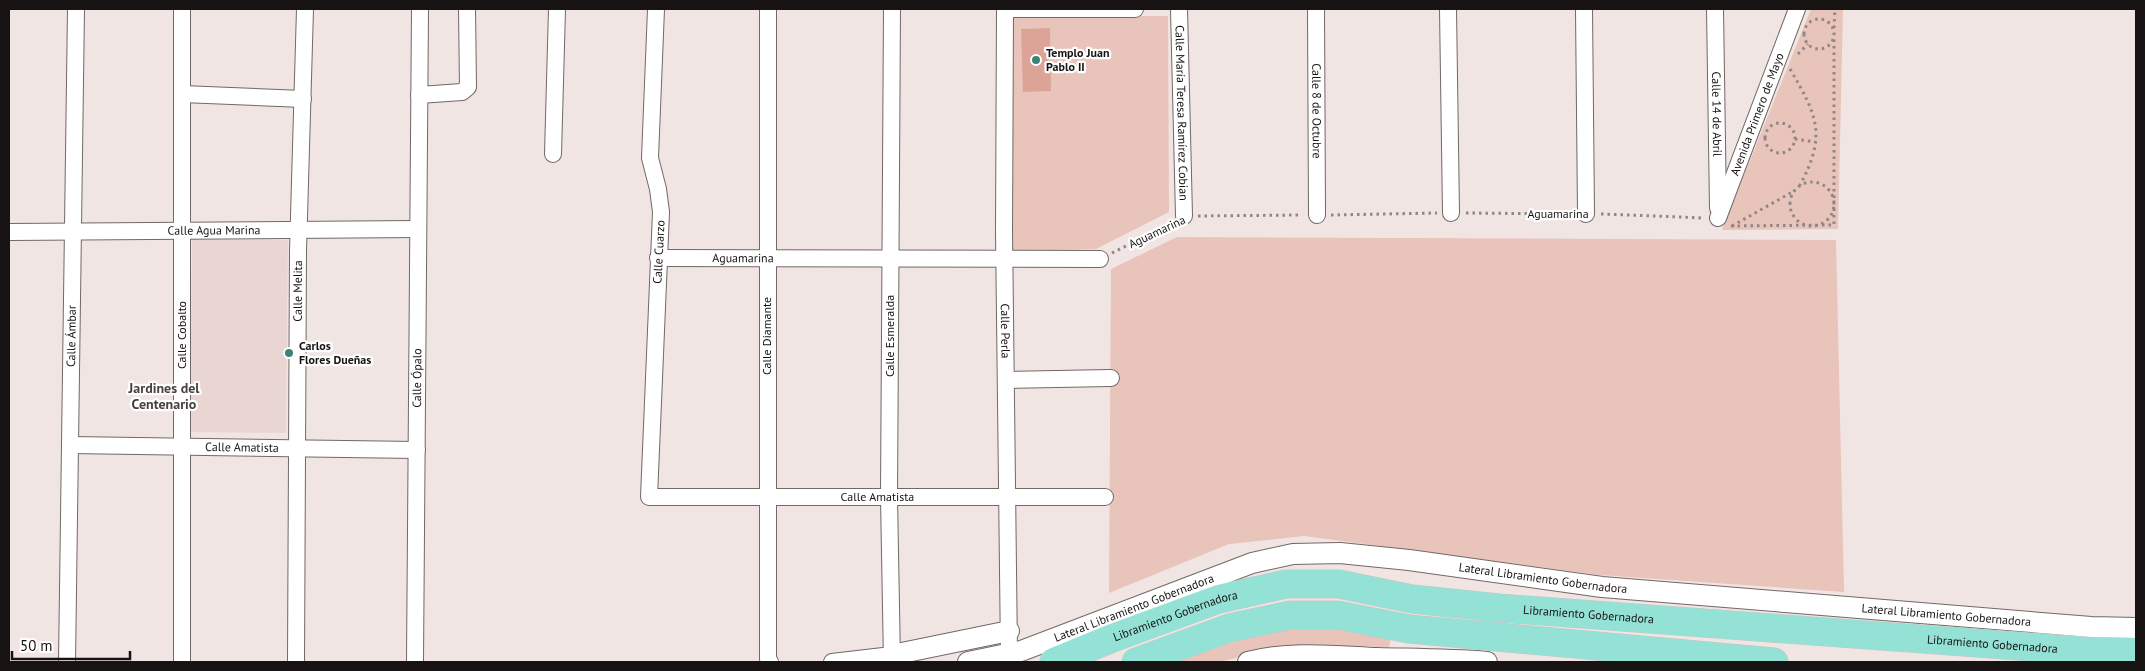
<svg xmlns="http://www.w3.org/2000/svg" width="2145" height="671" font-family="'PT Sans',sans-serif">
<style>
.built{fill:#e9d6d2}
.green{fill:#e8c4bb}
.building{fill:#dca497}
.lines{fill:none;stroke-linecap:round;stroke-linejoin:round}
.minor-casing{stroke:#726866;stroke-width:18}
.tertiary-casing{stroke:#726866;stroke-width:22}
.trunk-casing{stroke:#c7c6c6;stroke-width:29}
.path{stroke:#8f8786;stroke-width:3;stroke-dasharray:2.5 4;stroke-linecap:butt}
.minor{stroke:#fff;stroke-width:16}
.tertiary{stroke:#fff;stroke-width:20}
.trunk{stroke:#94e2d6;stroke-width:28}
.poi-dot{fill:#3c8278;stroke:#fff;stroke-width:2}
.labels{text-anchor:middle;stroke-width:4.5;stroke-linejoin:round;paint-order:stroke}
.poi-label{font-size:12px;font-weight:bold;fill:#171313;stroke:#fff;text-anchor:start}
.street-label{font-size:12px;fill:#171313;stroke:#fff}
.neighbourhood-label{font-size:14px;font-weight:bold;fill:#48403e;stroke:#fff}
</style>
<rect width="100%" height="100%" fill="#f0e5e3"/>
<path class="built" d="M192,239L288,240L286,433L190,432Z"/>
<path class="green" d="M1811,9H1843L1838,229L1722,230Z
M1011,16H1168L1169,212L1096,249L1012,251Z
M1177,237L1836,240L1844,592L1600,575L1304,536L1229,544L1109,593L1111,269Z
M1308,627L1344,628L1391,637L1389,648L1364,646L1283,647L1219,662H1176L1231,641L1267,631Z"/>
<path class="building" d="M1050,28L1051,91L1023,92L1021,29Z"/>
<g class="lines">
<g class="minor-casing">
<g id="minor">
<path d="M182,9V662"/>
<path id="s1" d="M656,9L650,158L658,189L661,212L649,497H1105"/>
<path d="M768,9V659L770,662"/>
<path d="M892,9L889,497L892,662"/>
<path id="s2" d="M1005,9L1004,232L1009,654"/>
<path d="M1005,9H1135"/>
<path id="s3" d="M1179,9L1184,216"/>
<path id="s4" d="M1316,9L1317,215"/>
<path d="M1448,9L1451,213"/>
<path d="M1584,9L1586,214"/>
<path id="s5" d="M1715,9L1718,208"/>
<path d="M182,94L303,99"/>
<path d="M419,95L462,92L468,87L467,9"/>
<path d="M553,154L557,9"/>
<path id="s6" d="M1718,218L1797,9"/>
<path id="s7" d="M9,232L418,229"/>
<path id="s8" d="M658,258L1100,259"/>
<path d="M1006,380L1111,378"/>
<path id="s9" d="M70,445L417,450"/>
<path id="s10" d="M67,662L76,9"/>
<path id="s11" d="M296,662L298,251L305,9"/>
<path id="s12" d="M415,662L420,9"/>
<path d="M832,662L892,655"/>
</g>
</g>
<g class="tertiary-casing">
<g id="tertiary">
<path d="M892,655L1009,631"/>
<path id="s13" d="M968,662L1021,651L1252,563L1293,554L1340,553L1409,560L1602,587L2091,627L2136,628"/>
<path d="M1248,662C1291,651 1334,656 1377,658C1414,659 1450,659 1487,662"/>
</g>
</g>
<g class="trunk-casing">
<g id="trunk">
<path id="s14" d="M1054,662L1110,639L1219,599L1286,584H1339L1412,599L1499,608L2085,651L2136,652"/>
<path d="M1136,662L1229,628L1290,615H1338L1409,629L1774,662"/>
</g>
</g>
<path class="path" d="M1804 34a15 15 0 1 1 30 0a15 15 0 1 1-30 0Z
M1834,28L1835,9
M1798,54L1808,44
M1790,69C1817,115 1827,135 1800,185
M1765 138a15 15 0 1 1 30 0a15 15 0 1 1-30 0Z
M1795,139L1815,142
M1790 204a22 22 0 1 1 44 0a22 22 0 1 1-44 0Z
M1466,213L1572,214
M1601,214L1704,218
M1331,215L1437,213
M1198,216L1302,215
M1731,226L1834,225V36
M1732,226L1794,191
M1112,253L1171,223"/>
<use href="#minor" class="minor"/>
<use href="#tertiary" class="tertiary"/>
<use href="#trunk" class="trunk"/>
</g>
<g class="poi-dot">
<circle cx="1036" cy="60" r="5"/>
<circle cx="289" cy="353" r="5"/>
</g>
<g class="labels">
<g class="poi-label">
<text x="1046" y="57">Templo Juan<tspan x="1046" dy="14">Pablo II</tspan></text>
<text x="299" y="350">Carlos<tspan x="299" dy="14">Flores Dueñas</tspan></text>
</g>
<g class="street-label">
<text dy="4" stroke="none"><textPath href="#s4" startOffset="102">Calle 8 de Octubre</textPath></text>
<text dy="4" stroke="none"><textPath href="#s3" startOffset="104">Calle María Teresa Ramírez Cobian</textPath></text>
<text dy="4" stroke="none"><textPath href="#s5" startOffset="105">Calle 14 de Abril</textPath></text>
<text dy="4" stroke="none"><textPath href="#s6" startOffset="111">Avenida Primero de Mayo</textPath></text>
<text x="1558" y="218">Aguamarina</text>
<text dy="4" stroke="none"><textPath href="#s7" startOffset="205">Calle Agua Marina</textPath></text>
<text transform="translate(1157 232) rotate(-25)" y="4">Aguamarina</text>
<text transform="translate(659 252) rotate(-87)" y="4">Calle Cuarzo</text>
<text dy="4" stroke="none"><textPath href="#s8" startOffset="85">Aguamarina</textPath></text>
<text dy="4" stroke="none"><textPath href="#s11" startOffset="371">Calle Melita</textPath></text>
<text dy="4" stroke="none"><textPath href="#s2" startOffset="322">Calle Perla</textPath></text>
<text dy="4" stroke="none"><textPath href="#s10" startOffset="326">Calle Ámbar</textPath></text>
<text transform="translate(182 335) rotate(-90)" y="4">Calle Cobalto</text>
<text transform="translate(767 336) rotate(-90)" y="4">Calle Diamante</text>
<text transform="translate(890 336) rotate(-90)" y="4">Calle Esmeralda</text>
<text dy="4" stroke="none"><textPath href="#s12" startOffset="284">Calle Ópalo</textPath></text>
<text dy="4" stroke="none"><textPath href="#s9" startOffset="172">Calle Amatista</textPath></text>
<text dy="4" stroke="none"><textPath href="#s1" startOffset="718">Calle Amatista</textPath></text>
<text dy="4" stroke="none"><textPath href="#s13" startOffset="595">Lateral Libramiento Gobernadora</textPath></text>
<text dy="4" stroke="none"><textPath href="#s13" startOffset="175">Lateral Libramiento Gobernadora</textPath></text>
<text dy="4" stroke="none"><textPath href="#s14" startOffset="550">Libramiento Gobernadora</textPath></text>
<text dy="4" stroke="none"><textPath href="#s13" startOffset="1000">Lateral Libramiento Gobernadora</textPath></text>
<text dy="4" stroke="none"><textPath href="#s14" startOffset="130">Libramiento Gobernadora</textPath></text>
<text dy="4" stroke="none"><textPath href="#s14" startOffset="955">Libramiento Gobernadora</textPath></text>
</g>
<g class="neighbourhood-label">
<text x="164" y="393">Jardines del<tspan x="164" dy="16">Centenario</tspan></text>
</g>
</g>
<rect width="2145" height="671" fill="none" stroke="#171313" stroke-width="20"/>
<path d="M12 651v8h118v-8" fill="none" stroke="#171313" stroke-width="2.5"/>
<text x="20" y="651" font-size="15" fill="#171313" stroke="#ffffff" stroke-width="4" paint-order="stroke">50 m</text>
</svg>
